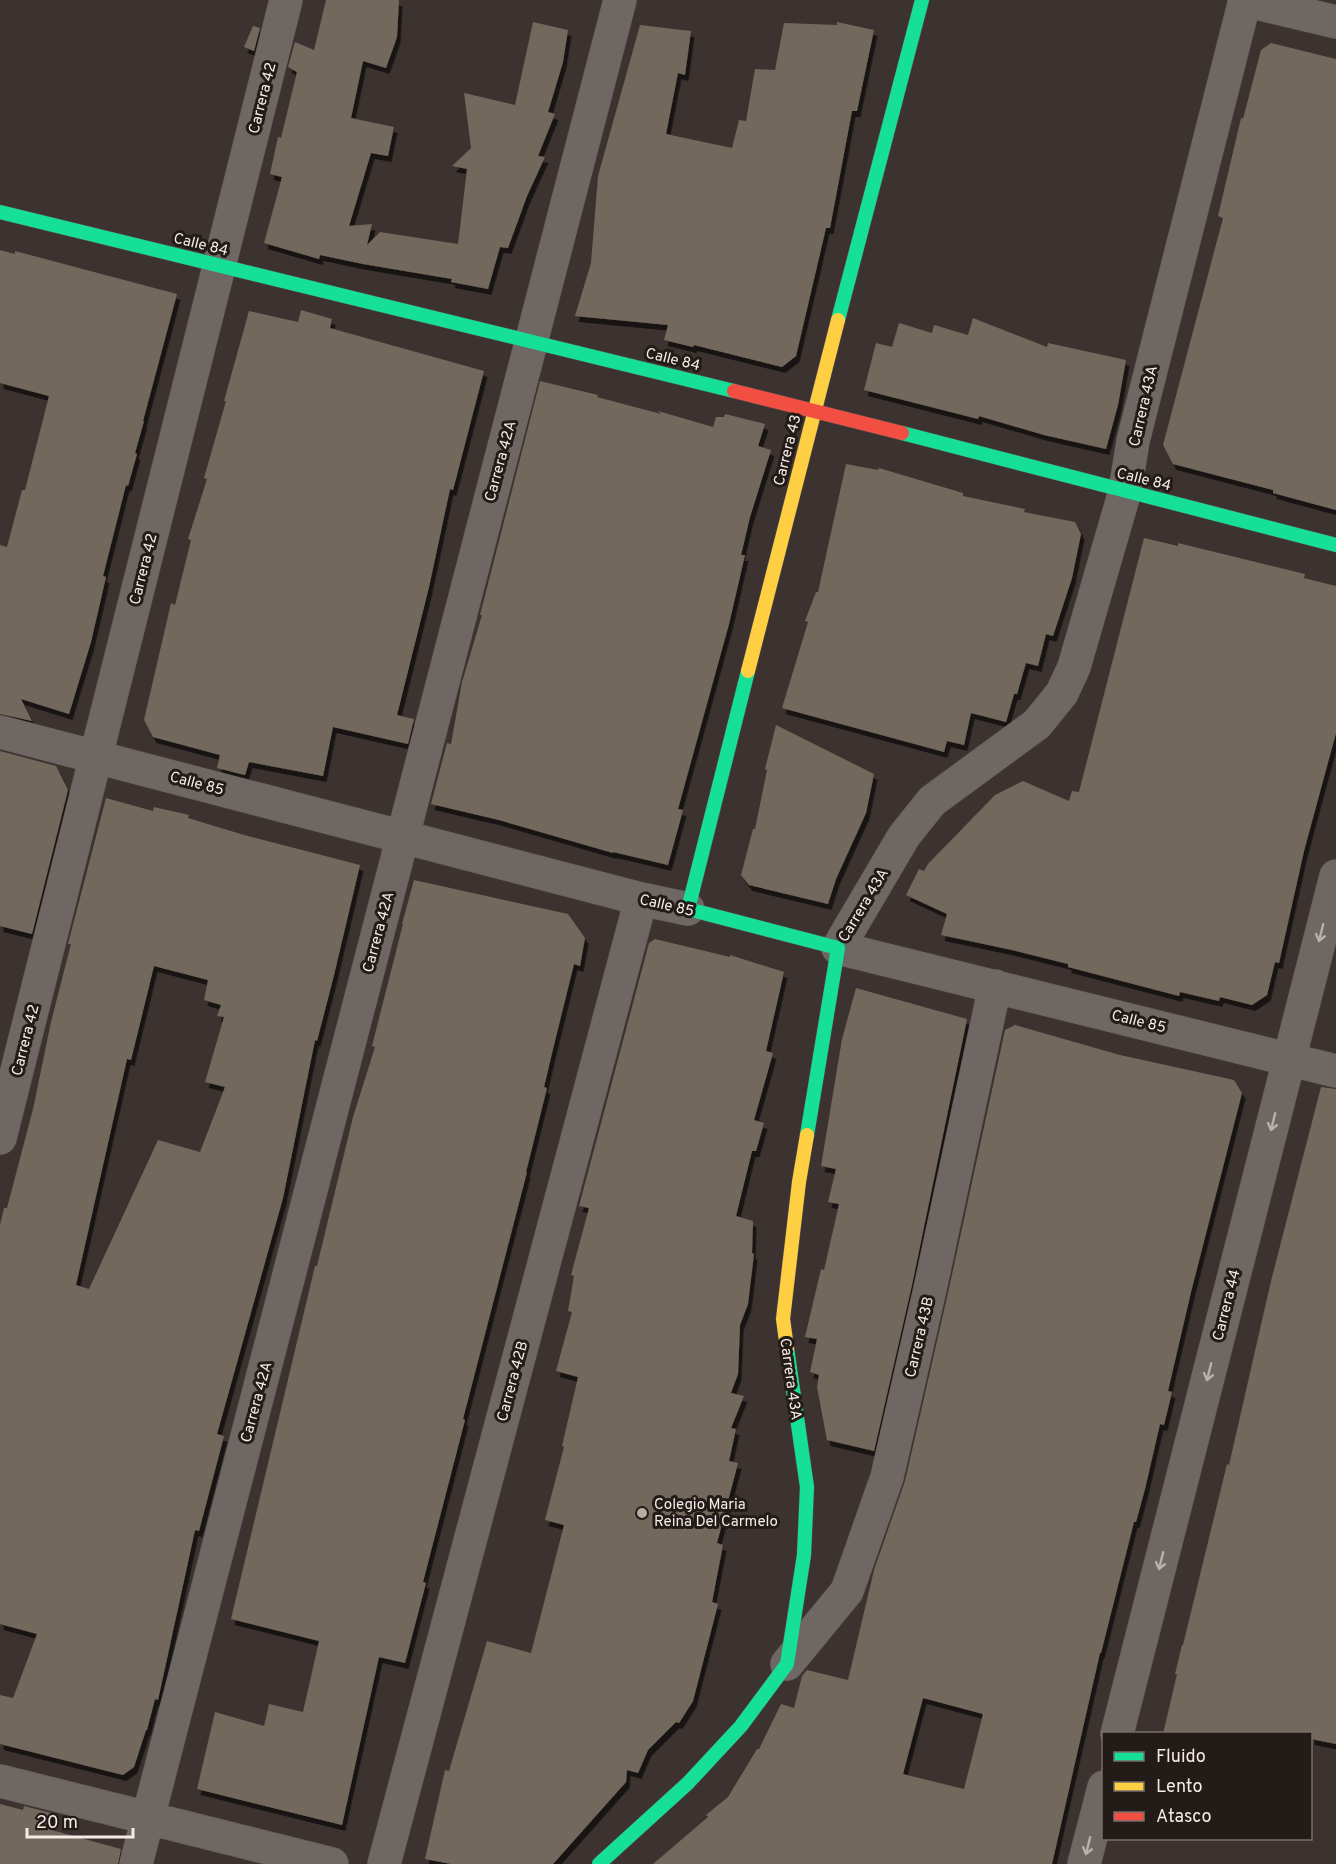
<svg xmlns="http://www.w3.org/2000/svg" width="1336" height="1864" font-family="Overpass,sans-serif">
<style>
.building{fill:#72675c;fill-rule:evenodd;filter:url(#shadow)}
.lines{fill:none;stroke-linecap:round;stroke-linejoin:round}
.street-casing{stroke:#59514f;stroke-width:34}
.fast-casing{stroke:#59514f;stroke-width:15}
.slow-casing{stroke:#59514f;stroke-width:15}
.jam-casing{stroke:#59514f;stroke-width:15}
.street{stroke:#6e6764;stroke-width:33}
.fast{stroke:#16e098;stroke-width:14}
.slow{stroke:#ffcf43;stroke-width:14}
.jam{stroke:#f24e42;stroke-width:14}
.oneway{stroke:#b9b0ac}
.poi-dot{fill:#b5aba7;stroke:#221b18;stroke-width:2}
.labels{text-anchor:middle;stroke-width:6;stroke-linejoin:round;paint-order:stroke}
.street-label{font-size:15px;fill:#f6ebe7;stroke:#221b18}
.poi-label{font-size:15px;fill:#f6ebe7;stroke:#221b18;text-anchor:start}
</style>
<defs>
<filter id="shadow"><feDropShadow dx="3.5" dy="6" stdDeviation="0" flood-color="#0009"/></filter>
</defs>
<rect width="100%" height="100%" fill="#3c3330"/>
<path class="building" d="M326,0H399L397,37L386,68L363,61L351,118L394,127L388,156L371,153L349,226L372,224L367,245L380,232L458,244L467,169L452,166L471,148L464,93L515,105L533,22L568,30L563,62L548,112L555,114L538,156L545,157L527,196L508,248L500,247L488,289L451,282L452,279L363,264L320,255L319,259L264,243L282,177L270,174L278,137L281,138L297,72L288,67L295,42L314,50Z
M837,22L874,30L857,111H852L830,228H826L796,356L782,367L694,345L693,347L664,340L668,325L575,316L591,263L598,176L640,25L691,31L685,75L678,73L666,134L732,148L739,120L746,121L755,69L775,70L784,23L837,25Z
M253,26L260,28L254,51L244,47Z
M1271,43L1336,59V510L1273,493V490L1173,464L1163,445L1223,218L1218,216L1241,118L1243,119L1261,50Z
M0,250L15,254V251L177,294L143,421H144L135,453L137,454L128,486L126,485L103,576L106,577L91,642L69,714L21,699L32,721L0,714V545L7,547L22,490H25L49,396L0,383Z
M301,310L332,319L330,328L484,371L453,490L450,489L429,587L397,715L414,719L408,744L333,727L323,776L249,762L245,775L217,768L220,755L153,737L144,720L171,603L175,605L191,540L188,539L207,479L204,478L226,401H224L249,311L298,322Z
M973,318L1047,347L1048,343L1126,360L1118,405L1106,449L1044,435L979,416L978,419L864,390L876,343L892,347L899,323L932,333L934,325L968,335Z
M540,381L598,395L597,397L661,414L658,411L713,427L716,417H724L725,414L765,424L758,446L771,450L750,517L741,555H745L729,624L678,809L683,810L668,865L613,852V853L499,820L431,804L447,743L451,744L462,682L482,615H480Z
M846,464L878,470L879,468L963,493V496L1025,509L1024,512L1075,522L1081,534L1072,578L1053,636L1046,634L1038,666L1026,663L1017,694H1014L1006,722L971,713L964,745L947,741L944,752L782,708L808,622L805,621L816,592H818Z
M1144,538L1178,546V543L1305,574L1304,578L1336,586V733L1304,851L1279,963L1275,962L1267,995L1252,1005L1220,997L1219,1001L1180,992L1179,996L1068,967V964L1012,950L941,935L947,914L906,895L919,869L924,871L928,864L995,795L1023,781L1069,801L1072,791L1079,792Z
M776,725L874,774L866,813L836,879L828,904L749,885L741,875L753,829H755L767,770L765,769Z
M0,751L56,766L68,790L32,934L0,926Z
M106,798L153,811L154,807L189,815L188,818L244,835L360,865L334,975L317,1041L315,1040L283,1198L217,1434L224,1436L199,1531L195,1530L158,1700L155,1699L147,1730H146L134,1767L123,1775L0,1744V1695L13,1698L37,1634L0,1624V1225L4,1208H7L33,1109L51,1022L71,944H68ZM154,966L208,980L204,1000L221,1005L217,1016L224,1017L205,1082L225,1087L200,1152L158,1140L89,1289L76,1285L127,1059L131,1060Z
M414,880L568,914L585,938L580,966L574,964L553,1049L544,1087L547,1088L526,1172H527L463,1419L465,1420L423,1582L426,1583L405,1663L379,1657L342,1825L197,1789L215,1712L264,1726L269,1704L303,1712L319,1641L231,1619L315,1266H317L353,1117L375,1047L372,1046L403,924H402Z
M655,939L730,957V955L784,972L766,1051L773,1053L754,1120L764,1123L756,1151H752L736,1216L753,1221L752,1253L754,1254L748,1304L740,1325L738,1374L731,1393L744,1396L731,1428L736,1429L729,1461L738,1463L717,1543L723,1545L712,1602L718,1604L693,1701L679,1723L676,1722L648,1750L638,1773L627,1770L626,1782L553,1864H451L425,1859L445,1770L449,1771L487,1641L531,1653L564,1525L545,1520L564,1447L562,1446L578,1377L556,1371L572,1312L568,1311L574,1276L571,1275L589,1208L579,1206L649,943Z
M856,988L967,1019L912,1285L874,1451L827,1440L817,1387L819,1375L810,1372L817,1339L805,1337L821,1269L824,1270L839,1204L828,1202L836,1169L821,1166L842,1039Z
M1015,1025L1120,1055L1234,1080L1242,1093L1191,1292L1168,1391L1172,1392L1164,1425L1160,1424L1145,1489L1136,1522H1134L1101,1653H1100L1052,1864H653L708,1817L706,1815L728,1797L757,1749H759L781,1704L794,1708L802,1676L807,1670L848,1680L874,1570L905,1481L948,1293L1005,1030ZM923,1698L983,1714L964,1789L903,1774Z
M1321,1087L1336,1089V1744L1311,1739V1734H1163L1177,1674H1175L1182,1645H1183L1227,1464L1229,1465L1271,1281Z
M0,1804L23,1810L24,1806L51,1813L48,1829L121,1849L118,1864H0Z"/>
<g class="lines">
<g class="street-casing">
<path id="street" d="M1244,0L1336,22
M1245,0L1133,441L1125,491L1074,667L1062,693L1037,724L932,801L904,836L838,948L1336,1071
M0,732L641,899L688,909
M0,1138L286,0
M787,1664L847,1591L887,1477L930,1289L995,986
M1117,1734L1336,876
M0,1781L332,1864
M136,1864L620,0
M384,1864L641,899
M1084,1864L1104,1787"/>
</g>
<g class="fast-casing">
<path id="fast" d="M0,212L734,391
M838,320L922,0
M902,433L1336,545
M748,671L688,909L838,948L807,1135
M599,1864L688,1783L741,1726L787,1664L804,1555L807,1487L787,1348"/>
</g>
<g class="slow-casing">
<path id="slow" d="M748,671L838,320
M787,1348L783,1319L799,1182L807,1135"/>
</g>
<g class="jam-casing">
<path id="jam" d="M734,391L902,433"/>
</g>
<use href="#street" class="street"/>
<use href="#fast" class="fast"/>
<use href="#slow" class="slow"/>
<use href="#jam" class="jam"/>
</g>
<defs><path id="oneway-shaft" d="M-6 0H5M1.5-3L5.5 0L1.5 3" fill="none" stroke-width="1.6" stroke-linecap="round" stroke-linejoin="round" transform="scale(1.5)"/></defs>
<g class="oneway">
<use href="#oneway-shaft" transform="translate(1321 933) rotate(104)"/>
<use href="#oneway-shaft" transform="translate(1273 1122) rotate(104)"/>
<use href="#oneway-shaft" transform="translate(1209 1372) rotate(104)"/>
<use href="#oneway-shaft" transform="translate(1161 1561) rotate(104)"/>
<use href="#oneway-shaft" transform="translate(1088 1846) rotate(104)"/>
</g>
<circle class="poi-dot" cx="642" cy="1513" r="6"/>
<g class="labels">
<g class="street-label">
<text transform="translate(262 98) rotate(-76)" y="5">Carrera 42</text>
<text transform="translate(201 244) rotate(14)" y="5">Calle 84</text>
<text transform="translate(673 359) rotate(14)" y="5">Calle 84</text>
<text transform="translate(1143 406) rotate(-77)" y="5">Carrera 43A</text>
<text transform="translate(787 450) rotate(-76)" y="5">Carrera 43</text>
<text transform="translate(500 461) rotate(-75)" y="5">Carrera 42A</text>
<text transform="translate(1144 479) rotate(14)" y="5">Calle 84</text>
<text transform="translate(143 569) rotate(-76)" y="5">Carrera 42</text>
<text transform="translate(197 783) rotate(15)" y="5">Calle 85</text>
<text transform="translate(667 905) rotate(13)" y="5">Calle 85</text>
<text transform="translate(863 905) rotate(-59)" y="5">Carrera 43A</text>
<text transform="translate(378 932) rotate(-75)" y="5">Carrera 42A</text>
<text transform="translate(1139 1021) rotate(14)" y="5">Calle 85</text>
<text transform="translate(25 1040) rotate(-76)" y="5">Carrera 42</text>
<text transform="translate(1226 1305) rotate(-76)" y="5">Carrera 44</text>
<text transform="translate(919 1337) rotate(-77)" y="5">Carrera 43B</text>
<text transform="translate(791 1379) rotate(82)" y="5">Carrera 43A</text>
<text transform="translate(512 1381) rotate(-75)" y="5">Carrera 42B</text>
<text transform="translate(256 1402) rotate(-75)" y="5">Carrera 42A</text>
</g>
<g class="poi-label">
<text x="654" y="1509">Colegio Maria<tspan x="654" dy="17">Reina Del Carmelo</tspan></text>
</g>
</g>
<rect x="1102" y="1732" width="210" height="108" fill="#221b18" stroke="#776e6b" stroke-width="1.5"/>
<rect x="1114" y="1752" width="30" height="9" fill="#16e098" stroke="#776e6b" stroke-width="1.5"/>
<text x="1156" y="1762" font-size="18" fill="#f6ebe7">Fluido</text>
<rect x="1114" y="1782" width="30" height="9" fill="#ffcf43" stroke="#776e6b" stroke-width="1.5"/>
<text x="1156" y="1792" font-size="18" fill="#f6ebe7">Lento</text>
<rect x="1114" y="1812" width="30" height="9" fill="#f24e42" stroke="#776e6b" stroke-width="1.5"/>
<text x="1156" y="1822" font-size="18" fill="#f6ebe7">Atasco</text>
<path d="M27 1828v9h106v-9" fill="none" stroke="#f6ebe7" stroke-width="3"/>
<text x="36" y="1828" font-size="18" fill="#f6ebe7" stroke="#221b18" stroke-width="4.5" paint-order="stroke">20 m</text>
</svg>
